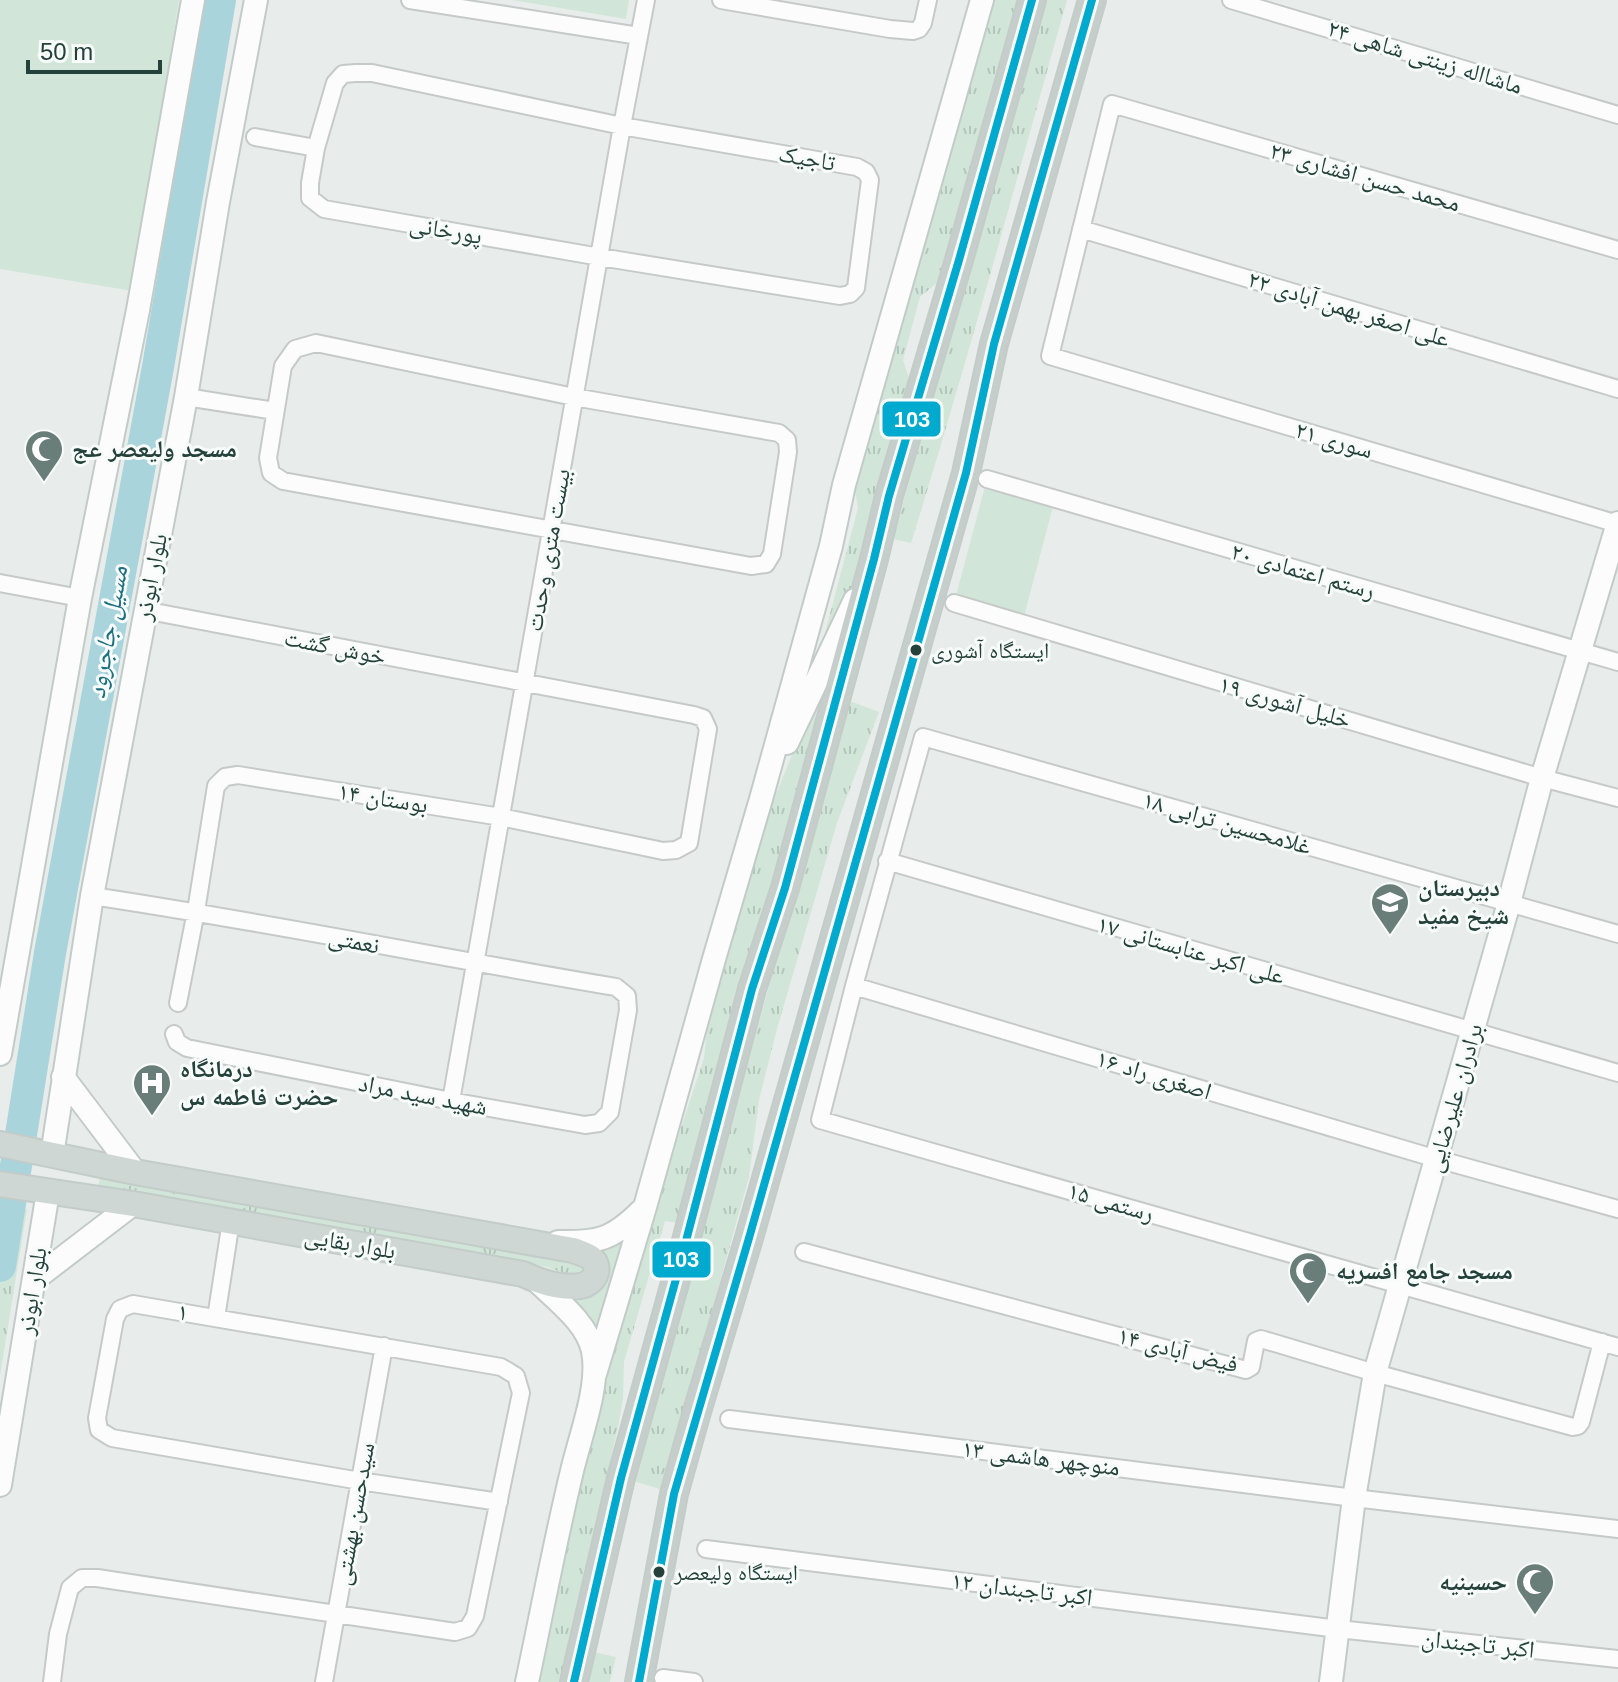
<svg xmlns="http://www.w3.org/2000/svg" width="1618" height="1682" font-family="Arial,'Noto Naskh Arabic',sans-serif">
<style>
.grass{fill:url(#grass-tufts)}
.green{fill:#d1e6d8}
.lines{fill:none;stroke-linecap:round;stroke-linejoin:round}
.river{stroke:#a9d4db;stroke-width:32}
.minor-casing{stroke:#c5cac8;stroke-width:20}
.secondary-casing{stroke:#c3cbc8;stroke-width:26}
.primary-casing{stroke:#c3ccc9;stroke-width:28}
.trunk-casing{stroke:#c3ccc9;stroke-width:30}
.minor{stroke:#fcfcfc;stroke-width:16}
.secondary{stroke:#fcfcfc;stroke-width:22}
.primary{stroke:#cfd7d5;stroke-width:24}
.trunk{stroke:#c6cecc;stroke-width:26}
.bus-1-casing{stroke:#f7fbf9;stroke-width:14}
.bus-1{stroke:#00a9ce;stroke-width:8}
.bus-dot{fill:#24423a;stroke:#f7fbf9;stroke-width:3}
.labels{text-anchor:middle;stroke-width:6;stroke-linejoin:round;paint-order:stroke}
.bus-label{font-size:22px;fill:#24423a;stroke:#f7fbf9;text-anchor:start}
.street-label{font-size:24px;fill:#24423a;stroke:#f7fbf9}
.poi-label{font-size:24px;font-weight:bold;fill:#24423a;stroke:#f7fbf9;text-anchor:start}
.water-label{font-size:26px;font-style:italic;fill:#1c6f80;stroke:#f7fbf9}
.line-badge{stroke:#f7fbf9;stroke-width:3}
.badge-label{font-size:22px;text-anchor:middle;font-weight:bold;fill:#fff}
</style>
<defs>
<pattern id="grass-tufts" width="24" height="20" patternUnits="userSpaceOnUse" patternTransform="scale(2)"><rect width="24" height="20" fill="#d1e6d8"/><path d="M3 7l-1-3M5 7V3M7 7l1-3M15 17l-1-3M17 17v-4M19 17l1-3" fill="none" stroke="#b3c6ba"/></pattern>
</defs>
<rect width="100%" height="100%" fill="#e8edeb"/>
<path class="grass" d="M991,0H1018L938,282L920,297L903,360L910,381L860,560L850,610L808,697L858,508L854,484Z
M1044,0H1067C1016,181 967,364 911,543L893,539Z
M828,687L811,741L677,1223L665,1221L624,1362L623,1400L618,1427L566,1654L562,1682H535L617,1322L704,1058L709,1009L763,827L791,757Z
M850,701L879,712L837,823L777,1029L759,1100L749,1177L686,1404L660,1489L633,1481L727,1134Z
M100,1178L373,1228L554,1257L576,1262L585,1267L583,1275H569L547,1267L98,1186Z
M0,1205L27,1209L0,1376Z
M593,1652L616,1657L610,1682H588Z"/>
<path class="green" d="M0,0H179L133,291L0,269Z
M512,0H629L626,19Z
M987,479L1055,499L1022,624L954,603Z
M630,1231L596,1336L558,1294L580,1293L591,1248Z"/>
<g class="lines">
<path class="river" d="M0,1266L50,953L158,367L220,0"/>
<g class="minor-casing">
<path id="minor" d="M410,0L639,36
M721,0L890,29L913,31L919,29L923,23L928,0
M1231,0L1618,115
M356,73H372L622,126L857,167L866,172L870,180L856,288L850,294L840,296L600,257L324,209L310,198V183L316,148L335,83L343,74Z
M255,137L316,148
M1081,229L1618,389
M1618,250L1112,104L1050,356L1618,524
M316,343L574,397L779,433L787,440L788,452L772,554L766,564L751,566L283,481L271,473L268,458L283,366L295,349Z
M186,397L275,411
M987,479L1618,662
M0,583L80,598
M954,603L1542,778L1618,798
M144,610L694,715L703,718L708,729L689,843L676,850L663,851L501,817L238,775L225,777L216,786L196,911L178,1003
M887,861L1618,1073
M92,896C267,922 441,958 616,987L627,996L628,1010L610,1112L599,1123L585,1125L451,1101L187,1048L177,1042L174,1034
M1618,934L923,737L854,986L820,1120L1618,1347
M854,986L1437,1159L1618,1209
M451,1101L622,126L646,0
M804,1252L1246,1370L1251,1367L1256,1341L1261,1339L1375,1373L1573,1427L1578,1426L1581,1422L1602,1342
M216,1318L231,1221
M729,1419L1354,1498L1618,1529
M706,1549L1338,1629L1618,1659
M663,1678L694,1682
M52,1682L58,1634L70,1588L82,1578H97L455,1632L468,1628L475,1616L521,1393L516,1376L501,1367L133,1304L120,1309L115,1319L97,1418L99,1430L112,1438L360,1481L499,1502
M324,1682L384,1346"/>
</g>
<g class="secondary-casing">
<path id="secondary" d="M787,743L855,600
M0,1054L80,598L138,310L193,0
M63,1077L135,1172
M52,1155L92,896L186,397L218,202L256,0
M558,1242C597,1243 612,1240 641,1211
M35,1279L133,1204
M595,1374L645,1207L714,959L761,799L831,546L844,485L982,0
M0,1485L48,1192
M527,1682C542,1612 555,1541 572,1471C580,1436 600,1386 593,1351C587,1322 556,1300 536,1280
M1331,1682L1354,1498L1375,1373L1509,903L1542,778L1618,523"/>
</g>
<g class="primary-casing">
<path id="primary" d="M0,1144L135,1172L573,1250C578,1252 586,1254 591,1258C603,1268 594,1284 580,1286C561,1289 540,1282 523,1274L133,1204L0,1184"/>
</g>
<g class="trunk-casing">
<path id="trunk" d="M574,1682L621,1478L676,1279L752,989L785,888L874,559L889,496L959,260L1032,0
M639,1682L674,1494L696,1415L749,1238L966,473L994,344L1092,0"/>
</g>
<use href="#minor" class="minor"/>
<use href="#secondary" class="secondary"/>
<use href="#primary" class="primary"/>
<use href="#trunk" class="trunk"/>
<g class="bus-1-casing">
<path id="bus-1" d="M574,1682L621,1478L676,1279L752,989L785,888L874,559L889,496L959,260L1032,0
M639,1682L674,1494L749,1238L966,473L994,344L1092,0"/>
</g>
<use href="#bus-1" class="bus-1"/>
</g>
<defs>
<g id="mosque-pin" transform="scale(2)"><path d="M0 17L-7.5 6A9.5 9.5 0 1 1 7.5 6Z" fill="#697e78" stroke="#f7fbf9"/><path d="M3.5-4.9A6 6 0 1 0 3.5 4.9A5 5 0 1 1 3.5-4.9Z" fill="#fff"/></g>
<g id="school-pin" transform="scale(2)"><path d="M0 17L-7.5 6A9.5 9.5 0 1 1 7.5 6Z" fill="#697e78" stroke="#f7fbf9"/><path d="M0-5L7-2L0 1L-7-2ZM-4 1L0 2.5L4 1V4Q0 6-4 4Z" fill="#fff"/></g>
<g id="hospital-pin" transform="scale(2)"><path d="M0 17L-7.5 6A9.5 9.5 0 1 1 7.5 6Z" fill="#697e78" stroke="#f7fbf9"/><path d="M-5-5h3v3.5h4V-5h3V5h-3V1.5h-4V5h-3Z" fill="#fff"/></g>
</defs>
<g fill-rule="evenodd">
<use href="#mosque-pin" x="44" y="449"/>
<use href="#school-pin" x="1390" y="902"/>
<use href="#hospital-pin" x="152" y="1083"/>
<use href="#mosque-pin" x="1308" y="1271"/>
<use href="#mosque-pin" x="1535" y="1582"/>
</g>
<g class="bus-dot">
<circle cx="916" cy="650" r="7"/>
<circle cx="659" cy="1572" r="7"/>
</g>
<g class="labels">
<g class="bus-label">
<text x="931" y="658">ایستگاه آشوری</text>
<text x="674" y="1580">ایستگاه ولیعصر</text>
</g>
<g class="street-label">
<text transform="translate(1425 57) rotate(17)" y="8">ماشااله زینتی شاهی ۲۴</text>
<text transform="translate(807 158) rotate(10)" y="8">تاجیک</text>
<text transform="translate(1365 177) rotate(16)" y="8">محمد حسن افشاری ۲۳</text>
<text transform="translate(446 230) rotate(10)" y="8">پورخانی</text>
<text transform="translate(1349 309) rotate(17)" y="8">علی اصغر بهمن آبادی ۲۲</text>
<text transform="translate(1334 440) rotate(16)" y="8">سوری ۲۱</text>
<text transform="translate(548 550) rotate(-80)" y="8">بیست متری وحدت</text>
<text transform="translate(1303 571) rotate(16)" y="8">رستم اعتمادی ۲۰</text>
<text transform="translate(151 577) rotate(-79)" y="8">بلوار ابوذر</text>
<text transform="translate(335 647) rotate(11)" y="8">خوش گشت</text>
<text transform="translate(1285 702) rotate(16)" y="8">خلیل آشوری ۱۹</text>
<text transform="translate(383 798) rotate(9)" y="8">بوستان ۱۴</text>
<text transform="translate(1227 823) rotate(16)" y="8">غلامحسین ترابی ۱۸</text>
<text transform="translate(354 941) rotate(11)" y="8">نعمتی</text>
<text transform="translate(1191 950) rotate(16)" y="8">علی اکبر عنابستانی ۱۷</text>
<text transform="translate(1154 1075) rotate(17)" y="8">اصغری راد ۱۶</text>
<text transform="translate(423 1095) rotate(11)" y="8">شهید سید مراد</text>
<text transform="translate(1454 1098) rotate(-74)" y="8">برادران علیرضایی</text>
<text transform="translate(1111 1202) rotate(16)" y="8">رستمی ۱۵</text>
<text transform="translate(350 1243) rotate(10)" y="8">بلوار بقایی</text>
<text transform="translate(32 1291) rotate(-81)" y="8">بلوار ابوذر</text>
<text transform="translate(183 1312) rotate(10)" y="8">۱</text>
<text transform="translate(1178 1350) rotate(14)" y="8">فیض آبادی ۱۴</text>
<text transform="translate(1041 1458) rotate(7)" y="8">منوچهر هاشمی ۱۳</text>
<text transform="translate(354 1514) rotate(-80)" y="8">سیدحسن بهشتی</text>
<text transform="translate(1022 1589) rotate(7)" y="8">اکبر تاجبندان ۱۲</text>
<text transform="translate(1478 1644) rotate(6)" y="8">اکبر تاجبندان</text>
</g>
<g class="poi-label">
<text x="72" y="457">مسجد ولیعصر عج</text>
<text x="1418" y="896">دبیرستان<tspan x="1418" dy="28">شیخ مفید</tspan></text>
<text x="180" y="1077">درمانگاه<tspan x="180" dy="28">حضرت فاطمه س</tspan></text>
<text x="1336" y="1279">مسجد جامع افسریه</text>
<text x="1507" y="1590" text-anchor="end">حسینیه</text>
</g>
<g class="water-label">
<text transform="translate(107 632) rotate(-80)" y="9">مسیل جاجرود</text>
</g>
</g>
<g class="line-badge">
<rect x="881" y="400" width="61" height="38" rx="8" fill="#00a9ce"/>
<rect x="651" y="1240" width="61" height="39" rx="8" fill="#00a9ce"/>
</g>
<g class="badge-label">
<text x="912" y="427">103</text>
<text x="681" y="1267">103</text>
</g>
<path d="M28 60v12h132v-12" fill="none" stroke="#24423a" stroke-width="4"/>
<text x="40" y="60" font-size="24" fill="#24423a" stroke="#f7fbf9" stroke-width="6" paint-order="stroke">50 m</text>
</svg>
